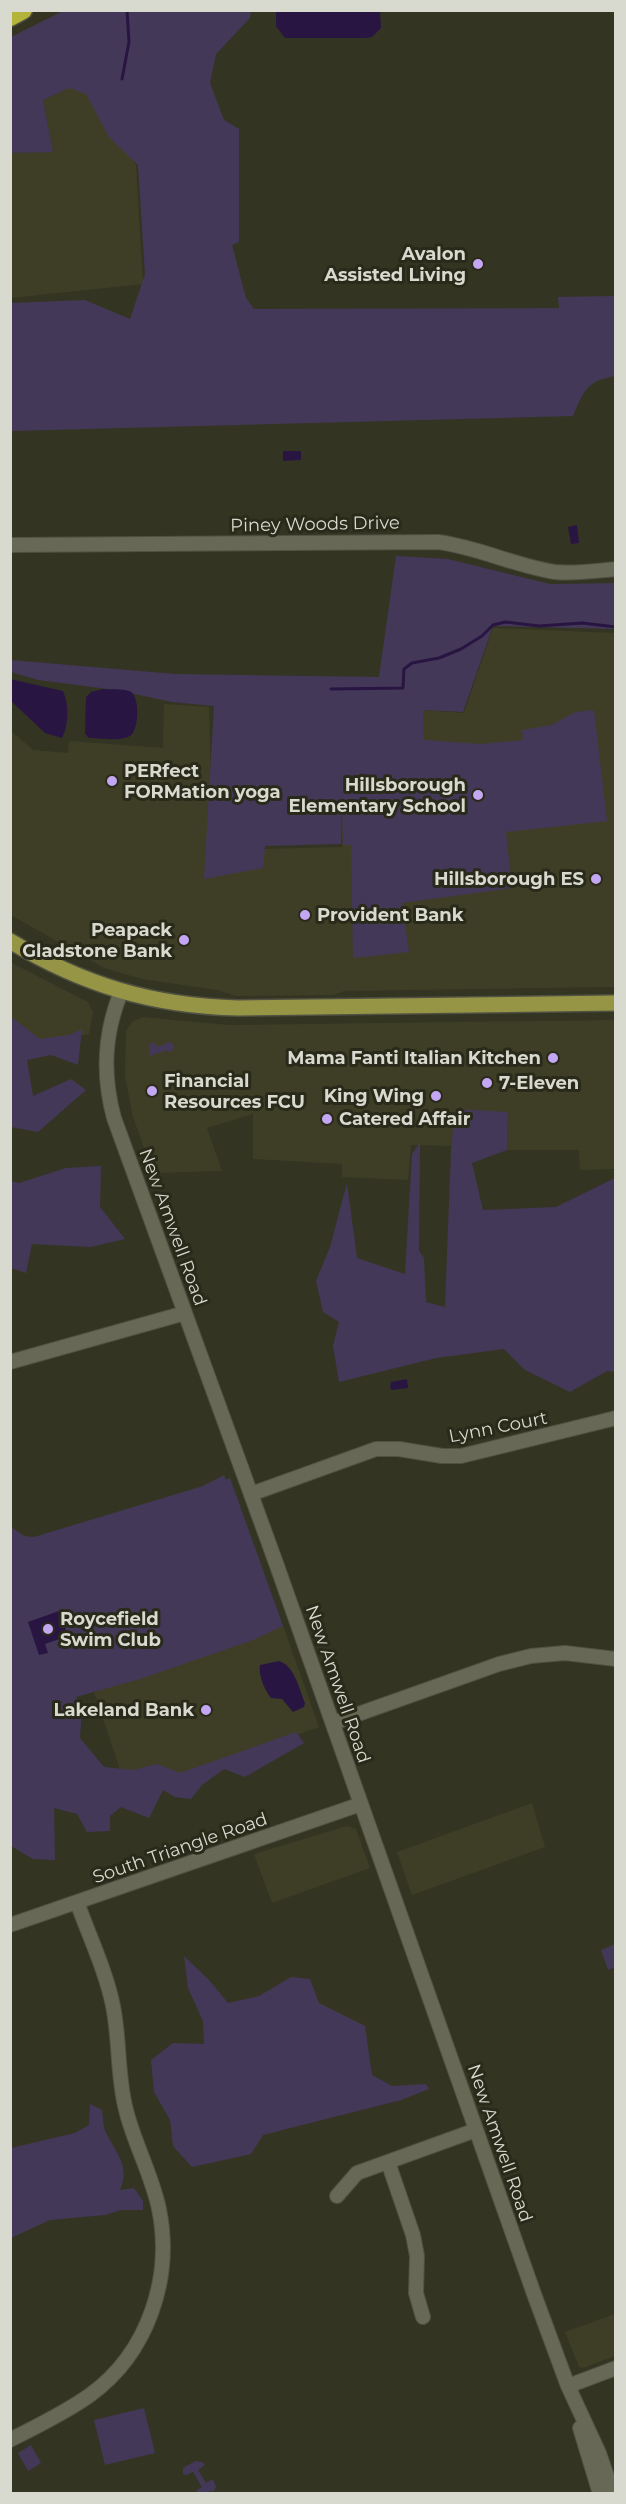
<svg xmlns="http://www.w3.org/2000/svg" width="626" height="2504" font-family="Montserrat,sans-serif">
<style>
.built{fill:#3e3e27}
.green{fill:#443858}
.water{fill:#291542}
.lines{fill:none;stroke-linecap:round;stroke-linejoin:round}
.stream{stroke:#291542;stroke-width:3}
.minor-casing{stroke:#515143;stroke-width:16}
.major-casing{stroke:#515143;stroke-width:18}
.highway-casing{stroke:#515143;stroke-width:21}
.minor{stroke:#676855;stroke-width:14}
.major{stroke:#959545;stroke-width:15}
.highway{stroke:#b4b33a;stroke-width:18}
.poi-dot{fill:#c3a7f2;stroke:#2a2a1a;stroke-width:2}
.labels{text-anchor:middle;stroke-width:6;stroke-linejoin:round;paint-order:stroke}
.poi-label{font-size:18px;font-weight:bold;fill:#d8d9cf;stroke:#2a2a1a;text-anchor:end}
.street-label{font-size:18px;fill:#d8d9cf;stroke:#2a2a1a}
</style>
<rect width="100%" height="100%" fill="#343423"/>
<path class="built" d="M85,78L136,165L143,284L11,298L10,153L53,152L43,100Z
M493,628L615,633V987L344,991L334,995L236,996L217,990L142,979L104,968L11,915L10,730L33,750L68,753L69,741L163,748L164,704L209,707L213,862L262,849L342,847L339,712L424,710L464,713Z
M10,962L88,1002L93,1012L89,1034L40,1044L11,1019Z
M142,1017L229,1025L615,1020V1169L580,1170L579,1150H507L508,1111L453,1146L411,1145L408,1180L342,1177V1164L253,1159V1114L207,1128L222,1171L153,1173L133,1117L125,1076L126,1031L132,1022Z
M283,1626L319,1727L128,1793L94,1692Z
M532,1803L545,1847L412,1895L397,1852Z
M347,1826L356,1829L370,1868L272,1903L254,1854Z
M615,2314V2356L583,2368L579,2367L565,2332Z"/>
<path class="green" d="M63,11H251L250,18L216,54L210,83L224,120L239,129V242L232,245L246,298L254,309L559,308L558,297L615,296V376C586,381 584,391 573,416L11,431V303L85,300L130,319L145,274L138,165L109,137L86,94L69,88L43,100L53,152L11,153V37Z
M396,556L448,559L550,584L615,583V629L493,626L463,712L423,710L424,740L481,744L523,740L522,730L552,725L575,712L594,710L607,821L506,832L512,888L402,903L409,952L353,958L351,845H343L341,774V844L265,846L263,868L204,879L214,706L172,702L116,690L38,680L11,672L10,660L175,674L379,677Z
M10,1016L40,1039L69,1035L82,1029L78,1065L51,1055L27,1060L33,1096L71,1079L86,1090L38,1132L11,1127Z
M153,1042L158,1047L170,1042L173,1044L174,1049L169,1053L168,1050L149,1056V1045Z
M455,1109L508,1112L507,1150L472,1163L483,1210L556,1207L615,1178V1372L607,1371L570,1392L525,1370L504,1349L436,1358L339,1382L333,1346L339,1322L323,1312L316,1281L330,1247L347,1183L357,1258L405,1274L412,1154L420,1143L419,1251L424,1258L426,1302L445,1307L451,1151Z
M101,1166L100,1207L125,1239L90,1247L32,1244L26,1273L11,1268V1181L19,1183L66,1168Z
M224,1475L226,1480L230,1478L283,1626L253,1640L140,1679L76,1697L82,1707L80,1738L104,1767L133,1770L157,1764L180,1773L296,1732L304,1743L245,1777L224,1769L202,1785L191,1799L175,1797L163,1790L149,1818L121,1807L110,1816V1831L87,1832L77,1814L54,1808L55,1860L33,1859L11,1846L10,1526L24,1536L34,1537L203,1486Z
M615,1944V1967L608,1970L601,1950Z
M184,1956L209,1980L228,2003L259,1996L291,1977L310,1979L319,2003L365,2026L372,2075L392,2086L426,2084L429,2089L401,2100L263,2135L251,2154L192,2167L173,2146L170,2120L154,2092L151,2060L173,2043L204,2044L203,2021L188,1988Z
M90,2104L102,2110C103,2117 103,2127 106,2133C117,2154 130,2167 120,2190L134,2188L143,2201V2210H121L105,2215L50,2220L11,2238V2148L75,2133L89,2125Z
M144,2408L155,2453L105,2465L94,2420Z
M31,2445L41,2463L28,2471L18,2453Z
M195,2461L202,2462L205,2465L198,2470L206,2483L213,2479L216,2487L214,2491L197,2493V2490L202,2487L193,2472L186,2475L183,2474V2468Z"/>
<path class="water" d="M276,11H380L381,28L372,37L366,38H285L276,26Z
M283,451H301V460L283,461Z
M577,525L579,543L571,544L568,527Z
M10,679L63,691C69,704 69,725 62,738L45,733L11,701Z
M103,689C111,690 124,688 131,692C140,698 139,730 130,736C120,742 100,738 89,738L85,734L86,697L91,692Z
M407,1379L408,1388L392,1390L390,1388L391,1382Z
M59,1611L68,1636L45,1644L48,1653L39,1655L28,1622Z
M279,1661C295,1666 299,1689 305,1703L304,1707L293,1712L282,1699L271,1698C265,1691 258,1675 260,1665Z"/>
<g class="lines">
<path class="stream" d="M122,79L129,42L127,10
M331,689L403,688L404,669L412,663L439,658L461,649L482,636L493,625L505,622L539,626L582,623L616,627"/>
<g class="minor-casing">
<path id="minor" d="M10,545L438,542C478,547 515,566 555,572C575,574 595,571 616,569
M121,992C104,1034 102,1074 114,1118L276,1563L534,2294L568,2386L599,2453L613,2494
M10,1362L185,1313
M251,1494L376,1449H399L442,1456H461L616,1418
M333,1723L499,1664L531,1656L565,1653L616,1659
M10,1925L361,1804
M388,2162L413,2235L417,2256L416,2293L423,2317
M337,2196L357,2173L476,2130
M568,2386L616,2368
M580,2428L600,2494
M10,2440C37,2426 65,2413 90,2395C148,2353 173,2278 159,2209C152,2175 134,2143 126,2110C117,2076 120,2040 113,2006C106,1971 89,1936 77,1902"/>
</g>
<g class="major-casing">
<path id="major" d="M10,941C83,985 153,1006 238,1008L616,1003"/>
</g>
<g class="highway-casing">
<path id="highway" d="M10,17L23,10"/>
</g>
<use href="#minor" class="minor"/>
<use href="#major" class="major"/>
<use href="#highway" class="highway"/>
</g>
<g class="poi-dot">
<circle cx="478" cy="264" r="6"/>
<circle cx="112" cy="781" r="6"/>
<circle cx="478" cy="795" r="6"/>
<circle cx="596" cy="879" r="6"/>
<circle cx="305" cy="915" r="6"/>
<circle cx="184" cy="940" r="6"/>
<circle cx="553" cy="1058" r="6"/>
<circle cx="487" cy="1083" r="6"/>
<circle cx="152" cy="1091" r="6"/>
<circle cx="436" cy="1096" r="6"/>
<circle cx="327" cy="1119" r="6"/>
<circle cx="48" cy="1629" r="6"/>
<circle cx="206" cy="1710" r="6"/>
</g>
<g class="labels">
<g class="poi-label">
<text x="466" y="260">Avalon<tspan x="466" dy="21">Assisted Living</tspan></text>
<text x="124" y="777" text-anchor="start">PERfect<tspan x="124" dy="21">FORMation yoga</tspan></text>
<text x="466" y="791">Hillsborough<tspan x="466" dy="21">Elementary School</tspan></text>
<text x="584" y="885">Hillsborough ES</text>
<text x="317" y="921" text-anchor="start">Provident Bank</text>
<text x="172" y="936">Peapack<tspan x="172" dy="21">Gladstone Bank</tspan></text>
<text x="541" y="1064">Mama Fanti Italian Kitchen</text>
<text x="164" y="1087" text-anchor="start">Financial<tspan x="164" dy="21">Resources FCU</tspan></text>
<text x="499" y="1089" text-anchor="start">7-Eleven</text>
<text x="424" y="1102">King Wing</text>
<text x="339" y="1125" text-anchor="start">Catered Affair</text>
<text x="60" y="1625" text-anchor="start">Roycefield<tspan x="60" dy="21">Swim Club</tspan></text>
<text x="194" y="1716">Lakeland Bank</text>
</g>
<g class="street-label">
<text transform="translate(315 524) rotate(-1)" y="6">Piney Woods Drive</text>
<text transform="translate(173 1227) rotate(70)" y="6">New Amwell Road</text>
<text transform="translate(498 1427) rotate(-11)" y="6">Lynn Court</text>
<text transform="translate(338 1684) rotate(71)" y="6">New Amwell Road</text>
<text transform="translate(180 1848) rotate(-19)" y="6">South Triangle Road</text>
<text transform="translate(500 2143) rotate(71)" y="6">New Amwell Road</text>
</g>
</g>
<rect width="626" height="2504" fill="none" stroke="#d8d9cf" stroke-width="24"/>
</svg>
